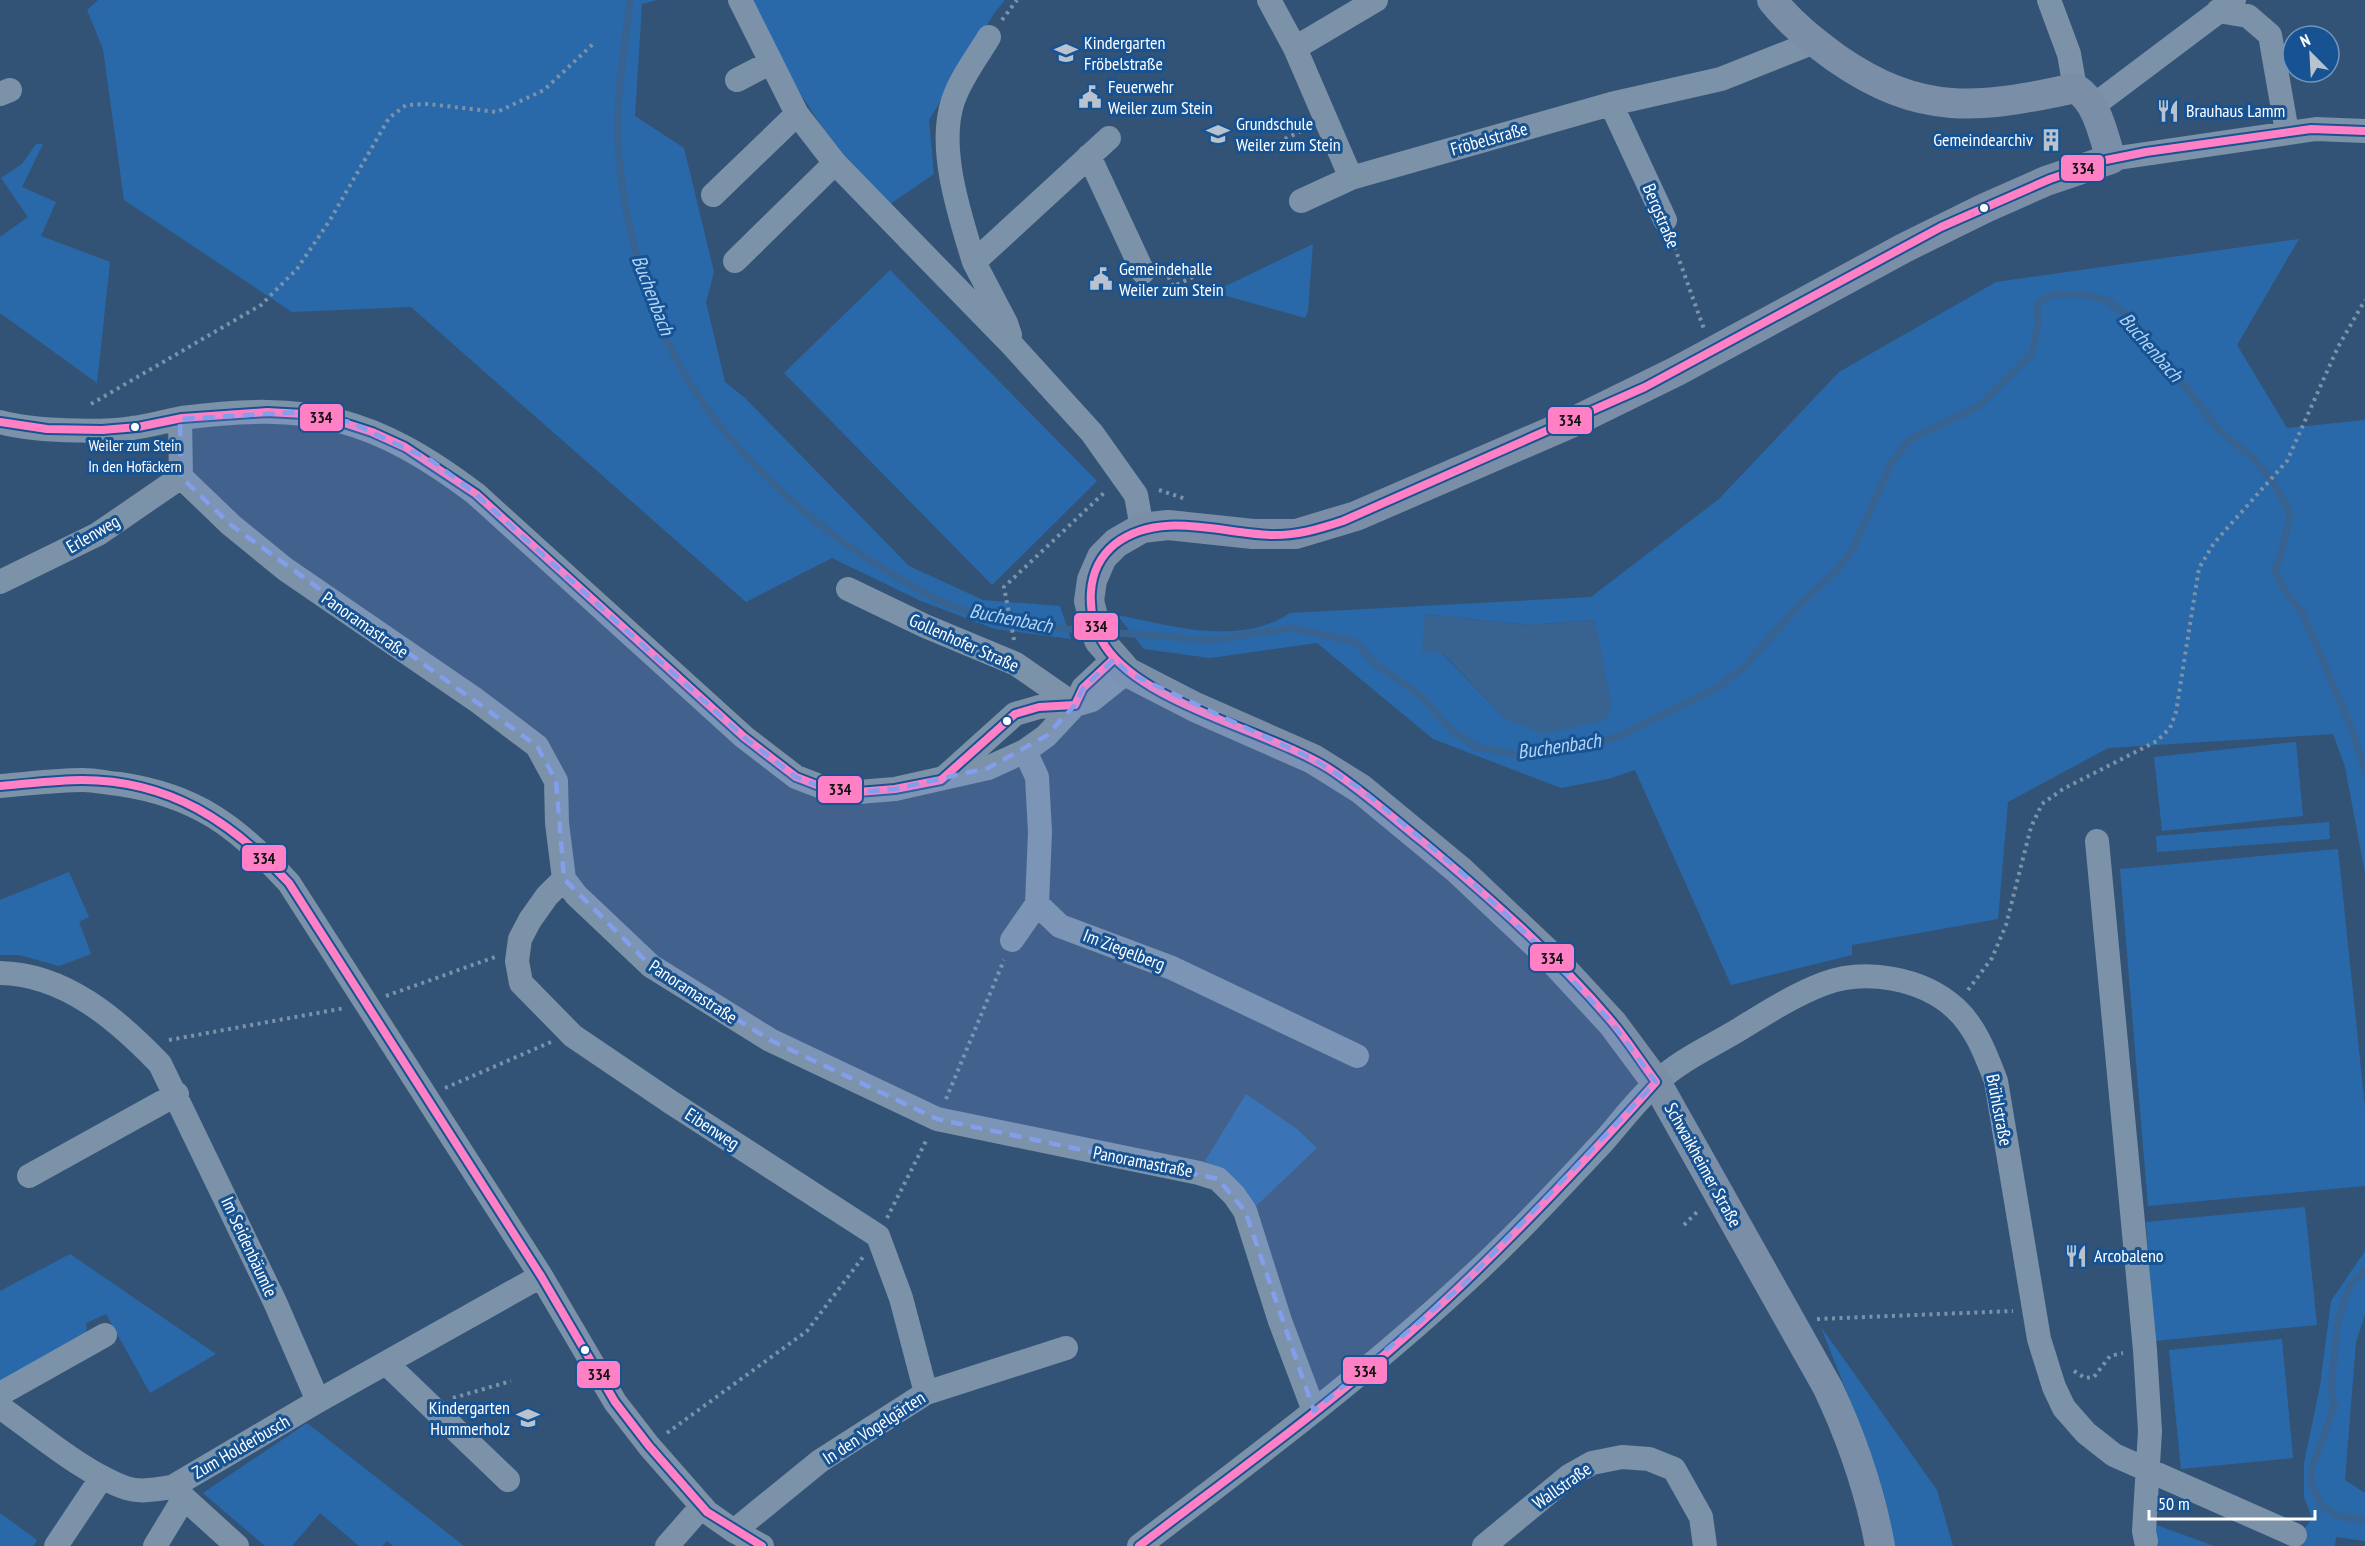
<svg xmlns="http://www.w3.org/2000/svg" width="2365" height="1546" font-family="'PT Sans Narrow',sans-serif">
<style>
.green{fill:#2a69a9;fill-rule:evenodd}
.water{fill:#38628f}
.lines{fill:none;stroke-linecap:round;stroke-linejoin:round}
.stream{stroke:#38628f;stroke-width:7}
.path{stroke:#7b92a9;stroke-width:4;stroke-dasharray:3 4.5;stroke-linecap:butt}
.minor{stroke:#7b92a9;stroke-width:24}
.major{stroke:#7a8fa7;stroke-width:30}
.bus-1-casing{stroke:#175292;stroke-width:12}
.bus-1{stroke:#ff80c5;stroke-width:8}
.marked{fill:#839eea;fill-opacity:0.2;stroke:#839eea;stroke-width:4.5;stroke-dasharray:12 8;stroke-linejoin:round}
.bus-dot{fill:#fff;stroke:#175292;stroke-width:2}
.labels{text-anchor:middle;stroke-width:6;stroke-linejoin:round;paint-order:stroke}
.bus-label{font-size:16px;fill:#fff;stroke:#175292}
.poi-label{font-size:18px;fill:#fff;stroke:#175292;text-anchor:start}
.street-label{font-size:18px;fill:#fff;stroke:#175292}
.water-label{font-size:20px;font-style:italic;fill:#b2d4f7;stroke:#175292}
.line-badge{stroke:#175292;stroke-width:2}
.pale-badge-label{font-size:16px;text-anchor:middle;font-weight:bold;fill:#111}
</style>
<rect width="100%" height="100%" fill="#335376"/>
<path class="green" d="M98,0H658L642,4L635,116L684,148L714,272L706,302L725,382L745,398L909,566L983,600L1060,606L1071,639L995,629L921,601L832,558L746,602L411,307L292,312L124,200L103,49L87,10Z
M753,0H1005L995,12L929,120L934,174L887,206L834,146L788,74Z
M36,144H43L22,187L56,202L41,236L110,262L97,383L0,313V237L28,217L1,178L22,164Z
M2299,239L2237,345L2287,428L2365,420V873L2345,767L2333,734L2108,748L2008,802L1998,919L1852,945V955L1731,985L1635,770L1608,779L1561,788L1433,739L1317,643L1210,658L1144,649L1117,615C1173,626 1239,647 1290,613L1591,597L1719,499L1839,372L1996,282ZM1425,614L1528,625L1594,620L1505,719L1442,653Z
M1313,244L1308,311L1305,318L1213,292Z
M890,270L1097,481L992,585L784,373Z
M2296,742L2303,816L2162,831L2154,757Z
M2329,822L2330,839L2157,852L2156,836Z
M2338,849L2365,1107V1186L2148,1206L2120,869Z
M69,872L89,917L79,922L91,954L59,966L19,955H0V900Z
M1246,1094L1297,1129L1317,1148L1256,1206L1229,1174L1205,1161Z
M2305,1207L2317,1325L2155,1341L2146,1222Z
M2365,1251V1314L2356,1342L2345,1480L2365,1493V1541L2336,1537L2335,1546H2293L2312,1518L2304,1497V1463L2320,1386L2331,1301Z
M70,1254L216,1354L150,1393L106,1314L86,1323L87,1334L0,1382V1291Z
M1821,1327L1937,1490L1953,1546H1894L1867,1444Z
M2282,1339L2293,1458L2181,1469L2169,1350Z
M307,1423L464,1546H393L387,1541L382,1546H359L320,1513L292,1546H265L203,1493Z
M0,1513L37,1540L33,1546H0Z
M2151,1523L2214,1546H2147Z"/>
<path class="water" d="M1425,614L1528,625L1595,620L1612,707L1605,720L1544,734L1505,719L1443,653L1422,652Z"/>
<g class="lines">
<path class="stream" d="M630,0C624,52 614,107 619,158C626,234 648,313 687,378C731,452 808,523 881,567C905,582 930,598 957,608C1001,623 1044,627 1090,631
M1104,632L1213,640L1292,628L1356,642L1374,663L1417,693L1454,732L1476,747L1519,755L1562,750L1615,738L1717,688L1743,668L1800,604L1837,570L1853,549L1891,463L1909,440L1979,406L2032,354L2038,324L2037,304L2053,294L2085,295L2106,300L2130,317L2220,431L2253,458L2274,483L2290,513L2283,548L2275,570L2285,591L2303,614L2352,730L2365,772
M2365,1270L2351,1283L2338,1320L2331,1387L2334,1408L2311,1469V1483L2322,1506L2337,1516L2365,1520"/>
<path class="path" d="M1002,20L1017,0
M1278,142L1306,129
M1672,240L1704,329
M1165,270L1173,286
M1170,288L1203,272
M91,404L261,305L297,269L330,220L389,118L406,105L428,104L497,112L544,90L593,44
M1159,490L1186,499
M1014,640L1004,587L1106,491
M1968,990L1992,958L2006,925L2031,827L2042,804L2063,789L2157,741L2170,728L2176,712L2199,568L2214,543L2287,461L2338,347L2365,300
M386,996L495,957
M169,1040L345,1008
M445,1088L551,1042
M946,1099L1004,960
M887,1218L927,1139
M1684,1225L1700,1209
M1817,1319L2013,1311
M2074,1371L2085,1378L2094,1377L2110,1356L2123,1353
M453,1398L511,1381
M667,1433L807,1331L863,1257"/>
<path class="minor" d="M740,0L797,114L835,163L1013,346L1092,433L1136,495L1142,528
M1269,0L1295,48L1351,178
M2049,0L2069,54L2075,88
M2218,11L2248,16L2270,35L2287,132
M1295,48L1376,0
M737,80L770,63
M0,94L10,90
M1611,104L1665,220
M2093,106L2234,0
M1089,156L1143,272
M2111,159L2316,129L2365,131
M713,195L797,114
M1301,201L1351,178L1611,104L1721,79L1814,42
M735,261L835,163
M974,262C960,216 937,148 953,101C960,79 977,57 989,37
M1010,335L1006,323L974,262L1109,138
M180,419L181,477L231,525L285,569L476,700L537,746L556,781L557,823L564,879L576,895L651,966L770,1040L937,1119L1199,1173L1218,1179L1234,1195L1245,1211L1280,1321L1314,1411
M0,422C33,431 98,433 132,428C149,426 165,421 182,418C309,401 374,417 476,494L744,737L796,777L822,787L858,792L895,789L988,768L1025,751L1046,736L1075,705L1083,688L1114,659
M0,582L98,534L181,477
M848,589L925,626L1016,664L1075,705
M1025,751L1037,777L1040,832L1037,904L1060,926L1172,968L1357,1056
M946,776L1015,714L1039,707L1075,705L1092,700L1127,672
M0,786C27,784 55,780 83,780C95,780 107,783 119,784C196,795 238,827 289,883L541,1276L615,1402L649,1446L707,1512L734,1531L762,1546
M2097,841L2145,1350L2150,1431L2144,1531L2146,1541
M564,879L547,896L530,920L520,939L517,961L521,983L573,1036L672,1103L878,1236L901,1298L926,1393
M1012,940L1037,904
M0,973C65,974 118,1020 160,1064L275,1302L318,1401
M29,1176L177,1094
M386,1363L508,1480
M0,1394L105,1335
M0,1407C36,1432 85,1474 126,1488C141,1493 157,1489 172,1487L318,1401L541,1276
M172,1487L237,1546
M734,1531L820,1461L926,1393L1066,1348
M56,1546L102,1477
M155,1546L184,1498
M667,1546L702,1506
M1139,1546C1249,1462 1360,1379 1461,1286C1511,1241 1557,1191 1603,1142C1620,1123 1636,1101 1655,1084C1678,1061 1712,1046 1740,1029C1766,1013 1794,995 1823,984C1865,968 1922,978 1955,1008C1976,1027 1986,1055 1996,1081L2039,1339L2054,1387L2064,1408L2086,1433L2114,1455L2295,1535
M1484,1546L1569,1476L1592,1463L1622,1457L1649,1459L1674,1469L1701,1517L1705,1546"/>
<path class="major" d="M1772,0C1790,23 1813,41 1836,58C1921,117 1979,109 2075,88C2098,102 2103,135 2111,159L2046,181L1985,208L1904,248L1677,371L1571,423L1356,516L1296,534H1253L1168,525L1142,528L1116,543L1102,557L1092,580L1089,601L1099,640L1127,672L1195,707L1313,759L1361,789L1459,870L1551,957L1613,1024L1656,1082L1828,1388C1852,1439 1870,1491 1880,1546"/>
<g class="bus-1-casing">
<path id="bus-1" d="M0,422L47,429L102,430L138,427L182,418L267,412L304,414L338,421L372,432L405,447L476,494L744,737L796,777L822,787L858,792L895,789L941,780L1015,714L1039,707L1075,705L1083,688L1114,659
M0,786C27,784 55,780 82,780C170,780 232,822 289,883L541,1276L615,1402L649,1446L707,1512L762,1546
M1139,1546C1232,1475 1327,1407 1414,1329C1500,1252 1579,1168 1656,1082C1641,1062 1628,1041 1612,1022C1556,956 1490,898 1423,842C1393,818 1364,792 1331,770C1271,731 1144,705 1105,646C1085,615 1084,569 1115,544C1159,510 1220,533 1270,535C1296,536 1319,529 1343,521L1645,387L1941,227L2050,179L2106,160L2146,152L2311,129L2365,131"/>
</g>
<use href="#bus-1" class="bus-1"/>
</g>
<path class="marked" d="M298,412L350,422L431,460L476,494L744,737L796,777L822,787L858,792L895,789L988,768L1046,736L1075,705L1083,688L1114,659L1127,672L1313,759L1361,789L1459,870L1551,957L1613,1024L1656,1082L1464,1284L1314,1411L1245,1211L1218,1179L937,1119L770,1040L651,966L564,879L556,781L537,746L231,525L181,477L180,419Z"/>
<defs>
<g id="school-bare" transform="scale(1.8)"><path d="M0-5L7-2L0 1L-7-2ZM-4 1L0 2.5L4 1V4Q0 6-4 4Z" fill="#b8c3cf" stroke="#175292" stroke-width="2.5" paint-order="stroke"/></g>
<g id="civic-bare" transform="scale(1.8)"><path d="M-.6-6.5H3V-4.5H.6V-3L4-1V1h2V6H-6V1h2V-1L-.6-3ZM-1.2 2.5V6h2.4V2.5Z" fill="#b8c3cf" stroke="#175292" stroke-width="2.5" paint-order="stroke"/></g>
<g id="restaurant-bare" transform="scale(1.8)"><path d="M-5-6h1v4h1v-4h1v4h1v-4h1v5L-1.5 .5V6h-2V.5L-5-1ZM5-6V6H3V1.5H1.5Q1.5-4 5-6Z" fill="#b8c3cf" stroke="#175292" stroke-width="2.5" paint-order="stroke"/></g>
<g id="building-bare" transform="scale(1.8)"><path d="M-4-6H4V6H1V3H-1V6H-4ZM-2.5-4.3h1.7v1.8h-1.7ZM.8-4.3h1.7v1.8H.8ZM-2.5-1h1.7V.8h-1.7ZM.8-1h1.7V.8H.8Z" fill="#b8c3cf" stroke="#175292" stroke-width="2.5" paint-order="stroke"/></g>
</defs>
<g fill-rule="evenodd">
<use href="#school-bare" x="1066" y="53"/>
<use href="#civic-bare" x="1090" y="97"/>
<use href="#restaurant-bare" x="2168" y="111"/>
<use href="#school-bare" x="1218" y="134"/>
<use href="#building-bare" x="2051" y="140"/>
<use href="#civic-bare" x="1101" y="279"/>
<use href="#restaurant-bare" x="2076" y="1256"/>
<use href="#school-bare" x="528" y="1418"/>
</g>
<g class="bus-dot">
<circle cx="1984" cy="208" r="5"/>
<circle cx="135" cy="427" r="5"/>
<circle cx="1007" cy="721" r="5"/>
<circle cx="585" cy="1350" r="5"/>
</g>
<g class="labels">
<g class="bus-label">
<text x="135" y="451">Weiler zum Stein<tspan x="135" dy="21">In den Hofäckern</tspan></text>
</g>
<g class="poi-label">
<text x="1084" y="49">Kindergarten<tspan x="1084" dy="21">Fröbelstraße</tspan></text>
<text x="1108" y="93">Feuerwehr<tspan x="1108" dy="21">Weiler zum Stein</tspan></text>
<text x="2186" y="117">Brauhaus Lamm</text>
<text x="1236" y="130">Grundschule<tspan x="1236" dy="21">Weiler zum Stein</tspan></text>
<text x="2033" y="146" text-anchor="end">Gemeindearchiv</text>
<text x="1119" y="275">Gemeindehalle<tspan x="1119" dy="21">Weiler zum Stein</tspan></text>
<text x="2094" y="1262">Arcobaleno</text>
<text x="510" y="1414" text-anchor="end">Kindergarten<tspan x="510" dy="21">Hummerholz</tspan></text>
</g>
<g class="street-label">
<text transform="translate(1489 139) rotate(-16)" y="6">Fröbelstraße</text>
<text transform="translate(1661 216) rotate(67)" y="6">Bergstraße</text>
<text transform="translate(93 534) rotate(-30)" y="6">Erlenweg</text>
<text transform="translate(365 625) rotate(35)" y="6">Panoramastraße</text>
<text transform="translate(964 643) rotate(24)" y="6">Gollenhofer Straße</text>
<text transform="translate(1124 950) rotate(21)" y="6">Im Ziegelberg</text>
<text transform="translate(693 992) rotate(33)" y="6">Panoramastraße</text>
<text transform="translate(1999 1110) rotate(79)" y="6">Brühlstraße</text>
<text transform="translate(712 1129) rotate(33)" y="6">Eibenweg</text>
<text transform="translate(1143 1162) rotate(11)" y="6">Panoramastraße</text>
<text transform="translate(1703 1165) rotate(61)" y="6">Schwaikheimer Straße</text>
<text transform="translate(249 1247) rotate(65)" y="6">Im Seidenbäumle</text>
<text transform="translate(874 1428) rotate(-33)" y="6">In den Vogelgärten</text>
<text transform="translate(241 1447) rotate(-30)" y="6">Zum Holderbusch</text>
<text transform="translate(1562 1486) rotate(-35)" y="6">Wallstraße</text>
</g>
<g class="water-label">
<text transform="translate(653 295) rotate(69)" y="7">Buchenbach</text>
<text transform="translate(2151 347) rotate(49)" y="7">Buchenbach</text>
<text transform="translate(1011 618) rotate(11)" y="7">Buchenbach</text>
<text transform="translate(1559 746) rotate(-8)" y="7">Buchenbach</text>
</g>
</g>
<g class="line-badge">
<rect x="2060" y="154" width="45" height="28" rx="6" fill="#ff80c5"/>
<rect x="299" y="403" width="45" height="29" rx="6" fill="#ff80c5"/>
<rect x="1547" y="406" width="46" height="29" rx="6" fill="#ff80c5"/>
<rect x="1073" y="612" width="46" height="29" rx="6" fill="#ff80c5"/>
<rect x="817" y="775" width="46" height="29" rx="6" fill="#ff80c5"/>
<rect x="241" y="844" width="46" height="28" rx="6" fill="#ff80c5"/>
<rect x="1529" y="943" width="46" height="29" rx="6" fill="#ff80c5"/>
<rect x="1342" y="1356" width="46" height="29" rx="6" fill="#ff80c5"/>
<rect x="576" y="1360" width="45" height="29" rx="6" fill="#ff80c5"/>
</g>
<g class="pale-badge-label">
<text x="2083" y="174">334</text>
<text x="321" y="423">334</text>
<text x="1570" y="426">334</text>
<text x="1096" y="632">334</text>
<text x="840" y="795">334</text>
<text x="264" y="864">334</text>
<text x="1552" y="964">334</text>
<text x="1365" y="1377">334</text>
<text x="599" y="1380">334</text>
</g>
<g transform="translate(2311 54) rotate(336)"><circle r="28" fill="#175292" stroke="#7497be" stroke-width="1.5"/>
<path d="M0-4.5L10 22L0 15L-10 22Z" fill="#b8c3cf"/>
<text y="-9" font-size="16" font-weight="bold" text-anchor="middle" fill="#ffffff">N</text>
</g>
<path d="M2149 1510v9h166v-9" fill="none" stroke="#ffffff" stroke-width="3"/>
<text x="2158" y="1510" font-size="18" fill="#ffffff" stroke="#175292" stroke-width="4.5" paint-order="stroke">50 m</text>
</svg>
